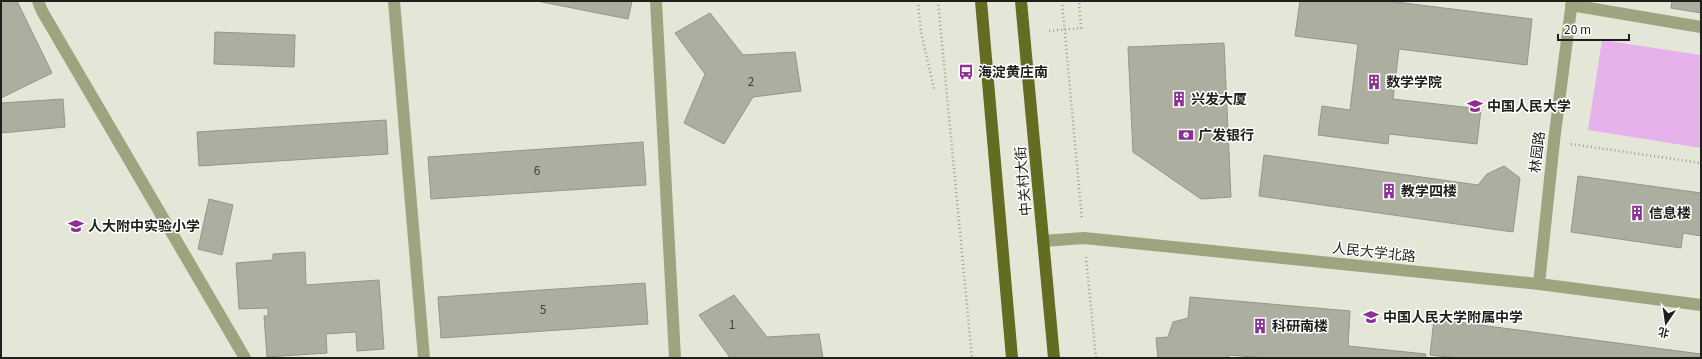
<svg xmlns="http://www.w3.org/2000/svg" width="1702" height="359" font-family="Georgia,'Noto Sans SC',serif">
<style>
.green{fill:#e7b2eb}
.building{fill:#acaea0;stroke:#949688}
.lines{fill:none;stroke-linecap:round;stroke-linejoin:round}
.path{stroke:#9d9f94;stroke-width:2.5;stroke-dasharray:1 3;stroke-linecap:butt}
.minor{stroke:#9ea47f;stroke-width:12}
.major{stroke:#646c21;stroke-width:12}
.labels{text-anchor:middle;stroke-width:3;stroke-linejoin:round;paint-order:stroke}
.number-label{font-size:12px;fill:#42443c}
.poi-label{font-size:14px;font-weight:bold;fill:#1f201b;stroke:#fff;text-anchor:start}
.street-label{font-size:14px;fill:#1f201b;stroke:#fff}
</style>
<rect width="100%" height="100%" fill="#e4e7d8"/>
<path class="green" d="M1602,40L1701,55V148L1588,130Z"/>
<path class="building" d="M1,1H17L52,73L1,98Z
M537,1H632L628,19Z
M1300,1H1388L1532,19L1527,65L1399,49L1393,99L1481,109L1477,144L1389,134L1388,144L1318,135L1322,106L1350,110L1358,44L1295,36Z
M1672,1H1701V13L1671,8Z
M710,13L743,55L795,52L801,91L753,97L724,144L684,123L705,74L675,33Z
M215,32L295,35L294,67L214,64Z
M1224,43L1231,197L1201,199L1133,152L1128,47Z
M63,99L65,127L1,133V103Z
M386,120L388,154L199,166L197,132Z
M643,142L646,185L431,199L428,157Z
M1264,155L1478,185L1487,174L1504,166L1520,178L1513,232L1259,196Z
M1578,176L1701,193V236L1683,233L1681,248L1571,232Z
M209,199L233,205L222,255L198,249Z
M305,252L306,285L379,280L384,349L357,351L356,332L326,334L327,353L267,357L264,316H268V308L239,309L236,263L273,260V254Z
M645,283L648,324L441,338L438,297Z
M734,295L767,337L819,334L823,358H728L729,356L699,315Z
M1190,297L1350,311L1348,346L1426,354L1425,358H1264L1229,355V358H1158L1156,338L1168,337L1173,322L1188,318Z
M1434,319L1701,354V358H1456L1430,355Z"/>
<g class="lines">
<path class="path" d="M918,1L921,32L934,89
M938,1L972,358
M1062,1L1082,220
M1049,31L1081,28L1079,1
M1571,144L1701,163
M1086,257L1096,358"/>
<path class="minor" d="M38,1L42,11L245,358
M394,1L424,358
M656,1L675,358
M1571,5L1701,27
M1043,241L1084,238L1539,284L1701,305
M1539,284L1554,141L1572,1"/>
<path class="major" d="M981,1L1012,358
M1021,1L1054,358"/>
</g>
<defs>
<g id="bus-bare" transform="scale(1.2)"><path d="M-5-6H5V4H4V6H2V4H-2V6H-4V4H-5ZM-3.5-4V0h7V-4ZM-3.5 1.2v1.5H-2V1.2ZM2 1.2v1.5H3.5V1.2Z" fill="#8e2e97" stroke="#fff" stroke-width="2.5" paint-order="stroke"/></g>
<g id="building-bare" transform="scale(1.2)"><path d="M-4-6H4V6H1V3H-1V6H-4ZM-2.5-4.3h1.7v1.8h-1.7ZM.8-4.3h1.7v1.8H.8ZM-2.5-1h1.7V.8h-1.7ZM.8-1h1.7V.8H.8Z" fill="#8e2e97" stroke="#fff" stroke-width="2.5" paint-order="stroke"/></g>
<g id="university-bare" transform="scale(1.2)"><path d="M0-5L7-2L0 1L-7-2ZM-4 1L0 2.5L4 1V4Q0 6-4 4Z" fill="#8e2e97" stroke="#fff" stroke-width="2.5" paint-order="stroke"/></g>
<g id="bank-bare" transform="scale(1.2)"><path d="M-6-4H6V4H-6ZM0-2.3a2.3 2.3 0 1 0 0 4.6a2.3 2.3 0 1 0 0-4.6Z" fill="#8e2e97" stroke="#fff" stroke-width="2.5" paint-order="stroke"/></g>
<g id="school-bare" transform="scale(1.2)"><path d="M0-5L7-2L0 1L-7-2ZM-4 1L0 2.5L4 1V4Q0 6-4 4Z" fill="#8e2e97" stroke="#fff" stroke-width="2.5" paint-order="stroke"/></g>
</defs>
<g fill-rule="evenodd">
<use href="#bus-bare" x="966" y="72"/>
<use href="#building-bare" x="1374" y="82"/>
<use href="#building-bare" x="1179" y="99"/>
<use href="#university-bare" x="1475" y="106"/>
<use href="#bank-bare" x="1186" y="135"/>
<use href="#building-bare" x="1389" y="191"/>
<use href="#building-bare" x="1637" y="213"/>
<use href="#school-bare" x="76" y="226"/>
<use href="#school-bare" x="1371" y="317"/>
<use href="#building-bare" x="1260" y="326"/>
</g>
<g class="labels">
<g class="number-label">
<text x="751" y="86">2</text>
<text x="537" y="175">6</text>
<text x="543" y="314">5</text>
<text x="732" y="329">1</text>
</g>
<g class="poi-label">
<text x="978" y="77">海淀黄庄南</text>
<text x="1386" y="87">数学学院</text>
<text x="1191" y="104">兴发大厦</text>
<text x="1487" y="111">中国人民大学</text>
<text x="1198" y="140">广发银行</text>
<text x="1401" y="196">教学四楼</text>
<text x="1649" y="218">信息楼</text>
<text x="88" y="231">人大附中实验小学</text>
<text x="1383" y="322">中国人民大学附属中学</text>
<text x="1272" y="331">科研南楼</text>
</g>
<g class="street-label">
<text transform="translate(1537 152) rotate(-83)" y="5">林园路</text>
<text transform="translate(1023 181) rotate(-95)" y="5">中关村大街</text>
<text transform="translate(1374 252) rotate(6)" y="5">人民大学北路</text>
</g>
</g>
<rect width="1702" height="359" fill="none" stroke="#1f201b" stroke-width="4"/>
<g transform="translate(1666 323) rotate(193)" stroke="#ffffff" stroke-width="3" paint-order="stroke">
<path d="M0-3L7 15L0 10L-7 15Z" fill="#1f201b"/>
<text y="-6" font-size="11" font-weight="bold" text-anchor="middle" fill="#1f201b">北</text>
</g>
<path d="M1558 34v6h71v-6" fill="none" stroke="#1f201b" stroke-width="2"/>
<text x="1564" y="34" font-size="12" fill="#1f201b" stroke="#ffffff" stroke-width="3" paint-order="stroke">20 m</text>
</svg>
